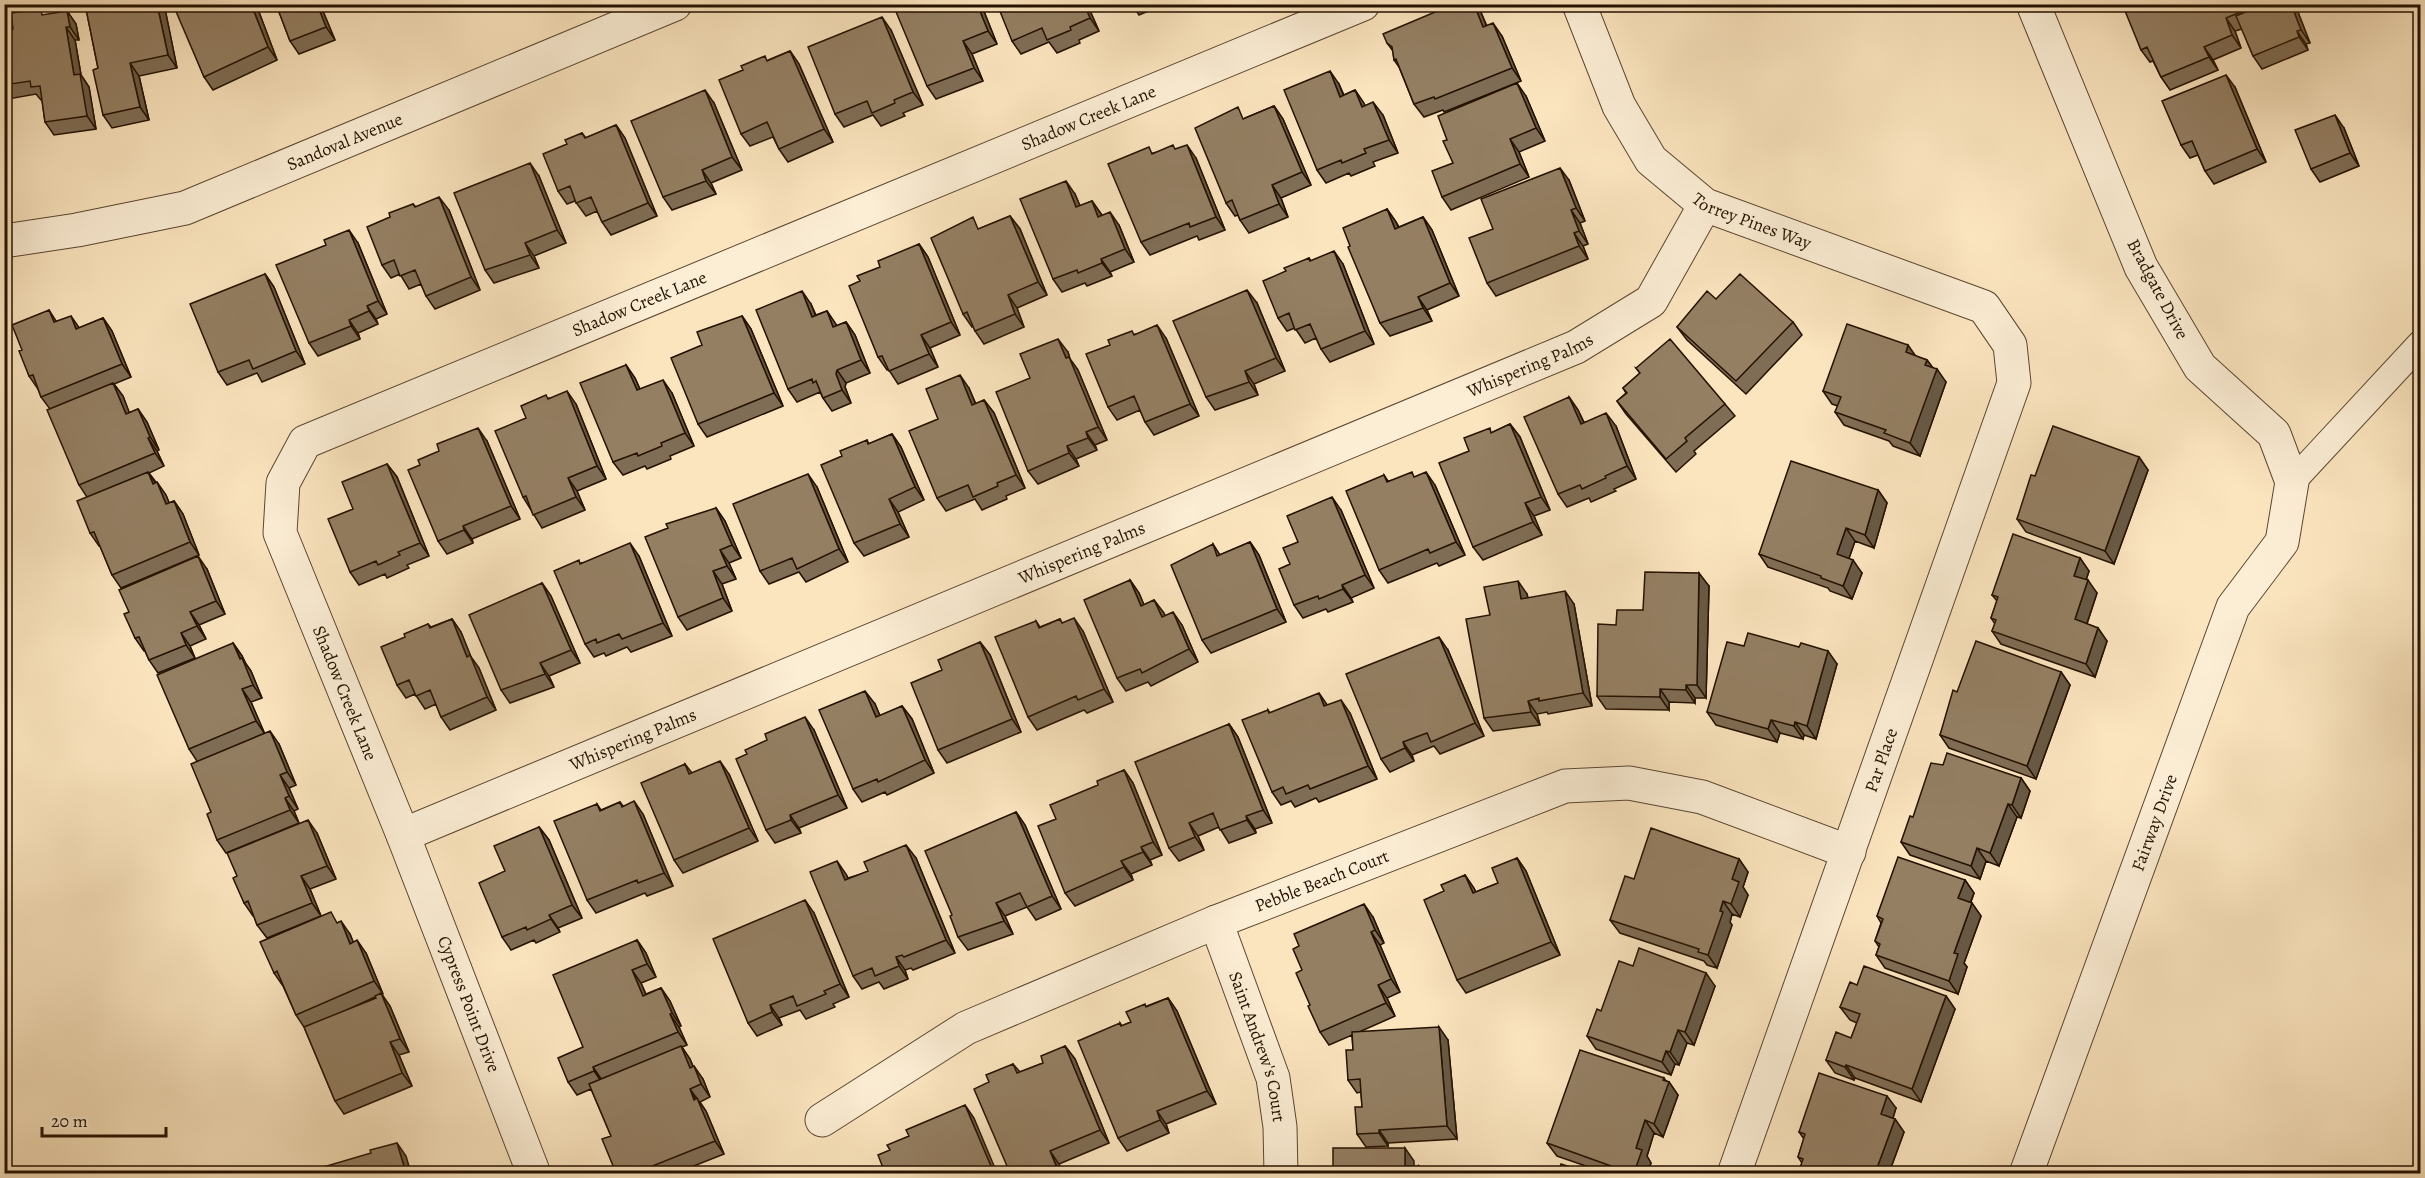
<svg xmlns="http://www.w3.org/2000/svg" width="2425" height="1178" font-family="Alegreya,serif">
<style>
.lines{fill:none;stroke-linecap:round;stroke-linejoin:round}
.service-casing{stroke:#5a4630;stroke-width:28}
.minor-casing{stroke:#5a4630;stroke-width:35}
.service{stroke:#fceed5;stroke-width:26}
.minor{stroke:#fceed5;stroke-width:33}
.wall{fill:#7f6d55;stroke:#241100;stroke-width:1.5;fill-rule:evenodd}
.shaded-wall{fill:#685945;stroke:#241100;stroke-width:1.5}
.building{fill:#947f63;stroke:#241100;stroke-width:1.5}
.labels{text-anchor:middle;stroke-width:5;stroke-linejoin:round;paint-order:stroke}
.street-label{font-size:18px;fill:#241100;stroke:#fceed5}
</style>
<rect width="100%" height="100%" fill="#fbe5bf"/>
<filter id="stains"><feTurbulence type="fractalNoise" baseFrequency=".00333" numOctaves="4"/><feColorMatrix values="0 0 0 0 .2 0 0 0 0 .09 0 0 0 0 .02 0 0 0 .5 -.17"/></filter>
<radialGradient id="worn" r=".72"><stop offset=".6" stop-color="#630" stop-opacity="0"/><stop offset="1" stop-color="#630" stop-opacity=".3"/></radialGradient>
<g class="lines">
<g class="service-casing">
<path id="service" d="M2292,482L2420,344"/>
</g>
<g class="minor-casing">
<g id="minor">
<path id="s1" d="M1579,4L1619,106L1651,160L1705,205L1984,307L2010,345L2014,383L1734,1174"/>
<path id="s2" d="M4,241L77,230L185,208L675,4"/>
<path id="s3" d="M403,835L1576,347L1651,301L1705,205"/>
<path id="s4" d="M1216,922L1273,1078L1280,1127L1281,1174"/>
<path id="s5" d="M822,1120L966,1028L1216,922L1565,786L1629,783L1702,797L1849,852"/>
<path id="s6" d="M534,1174L403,835L280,533L283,483L305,442L1363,4"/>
<path id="s7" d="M2026,1174L2233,607L2282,542L2292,482L2274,434L2200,367L2141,267L2033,4"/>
</g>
</g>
<use href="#service" class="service"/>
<use href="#minor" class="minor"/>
</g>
<path class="wall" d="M85,4H164L177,68L139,76L149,120L112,128L103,115L98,68Z
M256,4L277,60L213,90L204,77L177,8Z
M276,4H320L335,40L299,54L290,41Z
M981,4L997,44L972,54L983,81L936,99L927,86Z
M1087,4L1099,31L1079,40L1080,43L1057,53L1049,42L1021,54L1012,41Z
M1132,4H1165L1139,15Z
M1454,4H1476L1480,10L1487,26L1502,36L1521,81L1444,112L1443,110L1424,117L1414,104L1399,67L1394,60L1393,51L1387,43Z
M2125,4H2255L2256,8L2264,4H2292L2298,12L2310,43L2306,44L2308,50L2262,69L2253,56L2242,29L2235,31L2241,48L2213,60L2218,70L2170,90L2161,77L2153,61L2150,62L2141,50Z
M67,11L76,24L79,40H75L81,75L89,87L96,129L54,135L45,122L42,100H41L36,94L8,99L4,95V31L13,29L46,15Z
M891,30L923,105L903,113L905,116L881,126L873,115L844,127L835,114Z
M790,51L799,64L833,142L788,162L779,149L773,137L750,146L741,134L768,60Z
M1339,84L1344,95L1355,90L1365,106L1383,115L1398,153L1373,162L1375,166L1351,176L1349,173L1326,183L1317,170Z
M2235,87L2266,162L2214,184L2205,171L2198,155L2190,158L2181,145Z
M1526,96L1545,141L1519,152L1529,177L1451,210L1442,197L1453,163L1447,140Z
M714,103L742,170L711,183L716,194L672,210L663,197Z
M1274,106L1283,119L1311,185L1281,198L1288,217L1249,233L1240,220L1238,215L1235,216L1226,203L1245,118Z
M616,125L625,138L657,216L611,235L602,222L597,211L586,216L575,201L567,204L558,191L567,144L582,133L586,138Z
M2344,128L2359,166L2320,182L2311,169Z
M1176,149L1196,158L1225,230L1199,240L1197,236L1150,255L1141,242L1153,153Z
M539,176L566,243L534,256L539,268L494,283L485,270Z
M1569,180L1585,221L1580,223L1588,244L1583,246L1588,259L1496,296L1487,283L1493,229Z
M1075,194L1080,206L1092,201L1102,215L1119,225L1134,262L1110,272L1112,276L1087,286L1085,283L1062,292L1053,279Z
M413,204L416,207L449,210L480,290L435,309L426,296L421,284L409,289L400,274L391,278L382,265L390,217Z
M1387,209L1396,222L1399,227L1423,217L1432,230L1459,296L1427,310L1432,321L1390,336L1380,323L1350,246Z
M1010,216L1020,229L1047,295L1017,308L1024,327L984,344L975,331L973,326L972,327L963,314L981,228Z
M358,243L387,314L376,319L378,324L358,333L360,339L318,356L309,343Z
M919,244L928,257L960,335L930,348L938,367L898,384L889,370H887L878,357L860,281L880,267Z
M1309,258L1311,261L1343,264L1374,344L1330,362L1321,349L1316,338L1305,343L1295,328L1287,331L1278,318L1286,271Z
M265,274L274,287L305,364L262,382L257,373L227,385L218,372Z
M1716,299L1793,322L1802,335L1746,394L1687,340L1677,327Z
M1257,303L1285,371L1254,384L1258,395L1215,410L1206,397Z
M811,304L816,315L827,311L836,326L846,322L855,335L870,373L846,383L845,387L851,403L832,411L823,398L820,392L797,402L788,389Z
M49,310L56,321L79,328L103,318L112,331L131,377L114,384L123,396L129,413L138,409L147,422L159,450L157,451L164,466L149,473L166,495L169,503L174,501L183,514L199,555L121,588L112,575L100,546H99L90,533L87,497L79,485L50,409L41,397L38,389L29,376L22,350Z
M742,316L751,329L783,406L707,437L698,424L702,345Z
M1135,334L1166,338L1199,416L1154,435L1145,422L1140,410L1117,420L1108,407Z
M1068,352L1070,359L1078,370L1107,440L1095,445L1097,450L1076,459L1079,466L1038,484L1028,471L1030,378Z
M1915,356L1927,360L1932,367L1946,382L1920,456L1893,446L1889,441L1844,425L1835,412L1838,406L1832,404L1823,391Z
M626,365L635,378L640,389L672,393L694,446L670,456L671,459L647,469L645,466L623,475L613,462Z
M1636,368L1725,404L1735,416L1694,451L1696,454L1676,472L1626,414L1617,401L1626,393L1623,388L1640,373Z
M969,388L976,404L984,400L994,413L1025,488L1006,496L1007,499L982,510L975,499L946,511L937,498L938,419Z
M1569,397L1578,410L1584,422L1616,426L1636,479L1614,489L1616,491L1591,502L1589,498L1567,507L1558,494Z
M549,398L576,404L606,479L577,491L585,510L542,528L523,497L526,418Z
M1510,424L1520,437L1550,510L1534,516L1542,535L1483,560L1473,547L1469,451L1493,432Z
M892,434L901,447L924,500L898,512L909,537L864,556L854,543L842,456L867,440L869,444Z
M487,441L520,519L472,539L473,543L447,554L438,541Z
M2139,457L2148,470L2114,564L2026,532L2017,519L2035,476Z
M387,464L397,477L429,556L407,565L409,568L387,578L385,574L359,585L350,572L353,509Z
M1384,475L1388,481L1415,477L1435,485L1465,555L1439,566L1437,563L1388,583L1379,570Z
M817,487L848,562L806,582L799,572L769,584L760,571Z
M1878,490L1887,503L1874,548L1855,541L1849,558L1862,573L1852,599L1830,591L1828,588L1768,567L1759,554Z
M716,508L725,521L741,558L729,563L736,579L722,584L732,611L687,630L678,617Z
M1341,510L1374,588L1351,598L1353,602L1328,612L1326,609L1303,618L1294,605L1290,564L1298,542Z
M1250,542L1259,555L1286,622L1211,653L1202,640L1213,544L1220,555Z
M639,556L672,636L631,652L627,647L606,656L604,653L594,657L585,644L581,563Z
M2080,558L2089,571L2086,580L2097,593L2087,624L2098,628L2107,641L2095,677L2001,644L1992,631L1995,624L1991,618L1997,601L1992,595Z
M207,569L225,614L199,625L206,639L190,646L195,658L158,673L149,660L145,651H144L135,638Z
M1130,580L1139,593L1144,605L1154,600L1165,616L1182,625L1198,662L1151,686L1148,682L1126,691L1117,678Z
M542,583L551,596L580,663L549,676L554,687L510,703L501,690Z
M1709,586L1706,698H1695V703L1669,702V710L1606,709L1597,696L1616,625L1643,610Z
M1527,594L1528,598L1574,604L1592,706L1548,714L1547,712L1537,714L1540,725L1493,731L1484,718L1490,615Z
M452,619L461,632L471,657L479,668L496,710L450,730L441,717L436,704L425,709L415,694L406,698L397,685L405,637L428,624L431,627Z
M1060,619L1062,623L1083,631L1113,702L1087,713L1084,710L1037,730L1028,717L1036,621L1040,627Z
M980,642L990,655L1021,732L947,763L938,750L942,670Z
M233,643L242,656L246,664L251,671L262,698L251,702L264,733L279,744L296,785L289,788L298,809L294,811L299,823L226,853L217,840L211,812L197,761L189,749Z
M1744,646L1837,664L1816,739L1804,735L1803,739L1780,733L1777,742L1716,725L1707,712Z
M1448,650L1484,736L1440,754L1434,746L1412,755L1414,761L1390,772L1381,759Z
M2061,672L2070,685L2036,779L1949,748L1940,735L1957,692Z
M875,704L880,716L902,706L912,719L934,773L887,795L885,792L862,802L853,789Z
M1327,705L1350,713L1377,779L1319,802L1316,798L1295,807L1291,801L1281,805L1272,792L1268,710L1270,713Z
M1229,724L1238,737L1272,823L1255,829L1256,833L1229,843L1219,827L1198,836L1204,850L1179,861L1169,848Z
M814,730L847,808L799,828L801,833L775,843L766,830Z
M685,764L692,773L729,774L758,841L683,873L674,860Z
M1124,770L1133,783L1162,855L1150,860L1152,865L1131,874L1133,880L1075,906L1065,893L1056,819L1098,785Z
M2021,778L2030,791L2021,818L2017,817L1999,866L1986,861L1980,879L1910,855L1901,842Z
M620,802L623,806L643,814L673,886L647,896L645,893L596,913L587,900L597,804L601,810Z
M1016,812L1025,825L1061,909L1036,920L1027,907L1005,916L1013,934L968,950L958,937L952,915Z
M539,827L549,840L582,918L558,928L560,932L536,943L534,940L511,950L502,937L505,871Z
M317,833L336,879L310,889L321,916L267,938L257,925L254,916H253L244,903L237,876Z
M916,858L955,953L913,970L911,968L905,970L908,979L884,989L879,982L862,989L853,976L846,874L848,878Z
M1517,858L1526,871L1560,955L1466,993L1457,980L1444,891L1465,875L1476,892L1498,883Z
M1739,859L1748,872L1743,887L1748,895L1740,917L1732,914L1730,922L1732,925L1717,968L1707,965L1704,961L1620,933L1610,920L1634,879Z
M1965,880L1974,893L1971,902L1981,916L1964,963L1967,967L1958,994L1885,968L1876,955L1879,947L1875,941L1881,923L1877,916Z
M814,913L849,997L833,1004L835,1007L806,1019L800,1010L779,1018L782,1025L757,1036L748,1023Z
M1373,917L1384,943L1380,945L1400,992L1387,998L1395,1016L1359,1032L1448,1040L1457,1139L1388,1143V1146L1366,1147L1357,1134L1362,1107L1361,1092L1357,1093L1348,1080L1353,1050L1352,1035L1329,1045L1320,1032L1310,1005L1302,970Z
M339,922L350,934L353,942L366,953L383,994L382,995L390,1006L409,1052L399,1055L412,1086L344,1114L335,1101L304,1027L296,1015L283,986L274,973ZM375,997L376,998L336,1015Z
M637,940L646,953L656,977L641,983L646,994L661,988L670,1001L681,1026L679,1027L687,1045L682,1047L690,1059L693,1066L703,1079L710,1097L700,1102L706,1111L724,1154L676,1173H616L611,1136L591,1089L577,1095L568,1082L583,1047Z
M1633,966L1715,986L1694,1045L1687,1043L1679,1065L1675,1064L1671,1075L1596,1049L1587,1036L1601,1011Z
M1857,985L1946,996L1955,1009L1921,1102L1855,1078L1854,1080L1835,1073L1826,1060L1851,1038L1857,1023L1850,1020L1840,1007Z
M1168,998L1177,1011L1216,1104L1166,1124L1169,1133L1127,1151L1118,1138L1120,1023L1122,1026L1131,1022L1147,1006Z
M1065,1046L1075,1059L1109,1143L1059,1164L1063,1173H1010L989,1082L1013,1064L1020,1072L1043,1063Z
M1666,1081L1669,1082L1678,1095L1663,1137L1654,1133L1647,1156L1651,1163L1647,1173H1606L1557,1156L1547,1143Z
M1896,1108L1893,1118L1895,1119L1904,1132L1889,1173H1801L1799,1171L1802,1163L1798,1157L1804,1139L1799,1132Z"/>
<path class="shaded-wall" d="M157,4H164L177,68L168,55Z
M251,4H256L277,60L268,47Z
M317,4H320L335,40L326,27Z
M977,4H981L997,44L988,31Z
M1084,4H1087L1099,31L1090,18Z
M1474,4H1476L1480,10L1492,40L1483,27Z
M2291,4H2292L2298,12L2310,43L2301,30Z
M67,11L76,24L79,40L70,27Z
M882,17L891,30L923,105L913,92Z
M2226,18L2235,31L2241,48L2232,35Z
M1493,23L1502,36L1521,81L1512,68Z
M66,27L75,40L81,75L89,87L96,129L87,116L74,75Z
M2297,31L2306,44L2308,50L2299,37Z
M963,41L972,54L983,81L974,68Z
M2204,47L2213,60L2218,70L2209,57Z
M790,51L799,64L833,142L824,129Z
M130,63L139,76L149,120L140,107Z
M1330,71L1339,84L1349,110L1340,97Z
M2226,75L2235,87L2266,162L2257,149Z
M1517,83L1526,96L1545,141L1536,128Z
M705,90L714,103L742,170L732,157Z
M1355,90L1364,103L1371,120L1362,107Z
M1373,102L1383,115L1398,153L1389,140Z
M1274,106L1283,119L1311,185L1302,172Z
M2335,115L2344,128L2359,166L2350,153Z
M616,125L625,138L657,216L648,203Z
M1510,139L1519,152L1529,177L1520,164Z
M1187,145L1196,158L1225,230L1216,217Z
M530,163L539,176L566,243L557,230Z
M1560,168L1569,180L1585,221L1576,208Z
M702,170L711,183L716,194L706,181Z
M1066,181L1075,194L1086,220L1076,207Z
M1272,185L1281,198L1288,217L1279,204Z
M439,197L449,210L480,290L471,277Z
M1092,201L1101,214L1107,230L1098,217Z
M1387,209L1396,222L1405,242L1395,229Z
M1571,210L1580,223L1588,244L1579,231Z
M1110,212L1119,225L1134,262L1125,249Z
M1010,216L1020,229L1047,295L1038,282Z
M1423,217L1432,230L1459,296L1450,283Z
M349,230L358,243L387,314L378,301Z
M1574,233L1583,246L1588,259L1579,246Z
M525,243L534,256L539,268L530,255Z
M919,244L928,257L960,335L951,322Z
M1334,251L1343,264L1374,344L1365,331Z
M1101,259L1110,272L1112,276L1102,263Z
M265,274L274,287L305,364L296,351Z
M1247,290L1257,303L1285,371L1276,358Z
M802,291L811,304L821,330L812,317Z
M1008,295L1017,308L1024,327L1015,314Z
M1418,297L1427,310L1432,321L1423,308Z
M367,306L376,319L378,324L369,311Z
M827,311L836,324L842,340L833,327Z
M71,316L80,329H76Z
M742,316L751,329L783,406L774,393Z
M103,318L112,331L131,377L122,364Z
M349,320L358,333L360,339L351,326Z
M846,322L855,335L870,373L861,360Z
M1157,325L1166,338L1199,416L1190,404Z
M921,335L930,348L938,367L929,354Z
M1058,339L1068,352L1070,359L1078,370L1107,440L1098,427L1066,358Z
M1908,345L1917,358L1906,352Z
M1927,360L1936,372L1937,369L1946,382L1920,456L1910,443L1925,365Z
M626,365L635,378L646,403L637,390Z
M837,370L846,383L845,387L851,403L842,390L836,374Z
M1245,371L1254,384L1258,395L1249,382Z
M960,375L969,388L981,418L972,405Z
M663,380L672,393L694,446L685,433Z
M113,383L123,396L135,427L126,414Z
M567,391L576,404L606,479L597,466Z
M1569,397L1578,410L1590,437L1581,424Z
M984,400L994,413L1025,488L1016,475Z
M138,409L147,422L159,450L150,437Z
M1606,413L1616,426L1636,479L1627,466Z
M1510,424L1520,437L1550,510L1541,497Z
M478,428L487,441L520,519L511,506Z
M1086,432L1095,445L1097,450L1088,438Z
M892,434L901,447L924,500L915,487Z
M148,438L157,451L164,466L155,453Z
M1067,446L1076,459L1079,466L1069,453Z
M2139,457L2148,470L2114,564L2105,551Z
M387,464L397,477L429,556L420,543Z
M148,472L157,485L153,484Z
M1426,472L1435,485L1465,555L1456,542Z
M808,474L817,487L848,562L839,549Z
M568,478L577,491L585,510L576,497Z
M157,482L166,495L175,517L166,504Z
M1878,490L1887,503L1874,548L1865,535Z
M1332,497L1341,510L1374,588L1365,575Z
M889,499L898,512L909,537L900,524Z
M174,501L183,514L199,555L190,542Z
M1525,503L1534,516L1542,535L1533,522Z
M716,508L725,521L741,558L732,545Z
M463,526L472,539L473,543L464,530Z
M1846,528L1855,541L1846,567L1837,554Z
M1250,542L1259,555L1286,622L1277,609Z
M630,543L639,556L672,636L663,623Z
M720,550L729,563L736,579L727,566Z
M198,556L207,569L225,614L216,601Z
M2080,558L2089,571L2083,589L2074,576Z
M1853,560L1862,573L1852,599L1843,586Z
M713,571L722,584L732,611L723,598Z
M1699,573L1709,586L1706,698L1697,685Z
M1130,580L1139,593L1150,619L1141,606Z
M2088,580L2097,593L2084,632L2075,619Z
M1518,581L1527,594L1531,612L1521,599Z
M542,583L551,596L580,663L571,650Z
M1342,585L1351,598L1353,602L1343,589Z
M1565,591L1574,604L1592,706L1583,693Z
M1154,600L1164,613L1171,630L1162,617Z
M190,612L199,625L206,639L197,626Z
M1173,612L1182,625L1198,662L1189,649Z
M1074,618L1083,631L1113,702L1104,689Z
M452,619L461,632L471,657L479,668L496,710L487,697L467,657Z
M2098,628L2107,641L2095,677L2086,664Z
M181,633L190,646L195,658L186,645Z
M1439,637L1448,650L1484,736L1475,723Z
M980,642L990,655L1021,732L1012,719Z
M233,643L242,656L246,664L251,671L262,698L253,685Z
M1828,651L1837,664L1816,739L1807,726Z
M540,663L549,676L554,687L545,674Z
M2061,672L2070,685L2036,779L2027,766Z
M1686,685L1695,698V703L1686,690Z
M242,689L251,702L265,734L256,721Z
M1660,689L1669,702V710L1660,697Z
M865,691L875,704L886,730L876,717Z
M1319,693L1328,706H1324Z
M1341,700L1350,713L1377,779L1368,766Z
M1528,701L1537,714L1540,725L1531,712Z
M902,706L912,719L934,773L925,760Z
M805,717L814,730L847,808L838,795Z
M1771,720L1780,733L1777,742L1768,729Z
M1795,722L1804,735L1803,739L1794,726Z
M1229,724L1238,737L1272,823L1263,810Z
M270,731L279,744L296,785L287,772Z
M1403,742L1412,755L1414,761L1405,748Z
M720,761L729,774L758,841L749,828Z
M1124,770L1133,783L1162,855L1153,842Z
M280,775L289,788L298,809L289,796Z
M2021,778L2030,791L2021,818L2012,805Z
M285,798L294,811L299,823L290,810Z
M634,801L643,814L673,886L664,873Z
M2008,804L2017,817L1999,866L1990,853Z
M1016,812L1025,825L1061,909L1052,896Z
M790,815L799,828L801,833L791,820Z
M1246,816L1255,829L1256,833L1247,820Z
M308,820L317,833L336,879L327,866Z
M1189,823L1198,836L1204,850L1195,837Z
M539,827L549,840L582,918L572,905Z
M906,845L916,858L955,953L946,940Z
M1141,847L1150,860L1152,865L1143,852Z
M1977,848L1986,861L1980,879L1971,866Z
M1517,858L1526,871L1560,955L1551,942Z
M1739,859L1748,872L1743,887L1748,895L1740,917L1731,904L1732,879Z
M837,861L846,874L854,893L845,880Z
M1121,861L1131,874L1133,880L1124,867Z
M1465,875L1474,888L1482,906L1473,893Z
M301,876L310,889L321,916L312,903Z
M1965,880L1974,893L1967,911L1958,898Z
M805,900L814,913L849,997L840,984Z
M1723,901L1732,914L1730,922L1732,925L1717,968L1708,955Z
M996,903L1005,916L1013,934L1004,921Z
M1972,903L1981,916L1964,963L1967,967L1958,994L1949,981L1954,953Z
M1364,904L1373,917L1384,943L1375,930Z
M549,915L558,928L560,932L551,919Z
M341,921L350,934L359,956L350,944Z
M1371,932L1380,945L1400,992L1391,979Z
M357,940L366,953L383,994L374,981Z
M637,940L646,953L656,977L647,964Z
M896,957L905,970L908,979L899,966Z
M632,970L641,983L652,1009L643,996Z
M1706,973L1715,986L1694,1045L1685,1032Z
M1378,985L1387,998L1395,1016L1386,1003Z
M661,988L670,1001L681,1026L672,1013Z
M381,993L390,1006L409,1052L400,1039Z
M1946,996L1955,1009L1921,1102L1912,1089Z
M1168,998L1177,1011L1216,1104L1207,1091Z
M770,1005L779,1018L782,1025L772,1012Z
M670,1014L679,1027L687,1045L678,1032Z
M1439,1027L1448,1040L1457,1139L1447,1126Z
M1678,1030L1687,1043L1679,1065L1670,1052Z
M390,1042L399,1055L412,1086L402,1073Z
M681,1046L690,1059L699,1081L690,1068Z
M1065,1046L1075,1059L1109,1143L1100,1130Z
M1666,1051L1675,1064L1671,1075L1662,1062Z
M1846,1065L1855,1078L1854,1080L1845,1067Z
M694,1066L703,1079L710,1097L701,1084Z
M593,1067L602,1080L603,1084L594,1071Z
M1664,1078L1668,1084L1669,1082L1678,1095L1663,1137L1654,1124Z
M690,1089L706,1111L724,1154L715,1141Z
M1887,1096L1896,1108L1890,1127L1881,1114Z
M965,1105L974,1118L997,1173H994L993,1171Z
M1157,1111L1166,1124L1169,1133L1160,1120Z
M1895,1119L1904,1132L1889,1173H1879L1877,1168Z
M1645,1120L1654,1133L1647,1156L1651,1163L1647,1173H1634L1636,1148Z
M1379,1130L1388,1143V1146L1379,1133Z
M397,1143L406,1156L411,1173H406Z
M1405,1148L1414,1161V1173L1405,1166Z
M1050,1151L1059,1164L1063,1173H1060Z
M1419,1166L1424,1173H1419Z"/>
<path class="building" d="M85,4H157L168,55L130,63L140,107L103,115L93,70L98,68Z
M176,4H251L268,47L204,77L175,9L177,8Z
M276,4H317L326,27L290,41Z
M901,4H977L988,31L963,41L974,68L927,86L894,7Z
M997,4H1084L1090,18L1070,27L1071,30L1047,40L1042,28L1012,41Z
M1454,4H1474L1483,27L1493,23L1512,68L1435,99L1434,97L1414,104L1396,59L1394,60L1392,47L1387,43L1383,34Z
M2126,4H2251L2253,7L2226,18L2232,35L2204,47L2209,57L2161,77L2147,47L2141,50L2123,6Z
M2264,4H2291L2301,30L2297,31L2299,37L2253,56L2236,16Z
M41,9L42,15L67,11L70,27H66L74,75L80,74L87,116L45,122L40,86L31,87L30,81L4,85V31L13,29L11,13Z
M882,17L913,92L894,100L895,103L872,113L867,101L835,114L808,47Z
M790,51L824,129L779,149L767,122L741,134L719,80L743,70L741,66L765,56L767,61Z
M1330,71L1340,97L1355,90L1362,107L1373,102L1389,140L1364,149L1366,153L1342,163L1341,160L1317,170L1284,90Z
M2226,75L2257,149L2205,171L2192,141L2181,145L2162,101Z
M1517,83L1536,128L1510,139L1520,164L1442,197L1432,171L1453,163L1443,141L1447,140L1438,116Z
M705,90L732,157L702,170L706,181L663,197L631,121Z
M1274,106L1302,172L1272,185L1279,204L1240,220L1232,200L1226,203L1195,128L1238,107L1243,119Z
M2335,115L2350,153L2311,169L2295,130Z
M616,125L648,203L602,222L591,197L576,203L570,186L558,191L543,154L567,144L565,140L582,133L585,138Z
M1173,145L1175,149L1187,145L1216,217L1190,227L1189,223L1141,242L1108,164L1149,147L1152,154Z
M530,163L557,230L525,243L530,255L485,270L454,193Z
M1560,168L1576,208L1571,210L1579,231L1574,233L1579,246L1487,283L1469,238L1493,229L1481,199Z
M1066,181L1076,207L1092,201L1098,217L1110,212L1125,249L1101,259L1102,263L1078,273L1077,270L1053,279L1020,199Z
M439,197L471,277L426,296L415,270L400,276L394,260L382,265L367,227L390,217L389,213L413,204L415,207Z
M1387,209L1395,229L1423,217L1450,283L1418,297L1423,308L1380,323L1348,247L1350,246L1343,228Z
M1010,216L1038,282L1008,295L1015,314L975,331L967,312L963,314L931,238L973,217L978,229Z
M349,230L378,301L367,306L369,311L349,320L351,326L309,343L276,265L326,245L324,240Z
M919,244L951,322L921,335L929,354L889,371L882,356L878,357L849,286L860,281L857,276L880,267L878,261Z
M1334,251L1365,331L1321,349L1310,324L1295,330L1289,313L1278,318L1263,281L1286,271L1284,268L1309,258L1310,261Z
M265,274L296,351L253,369L249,360L218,372L190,304Z
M1740,274L1793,322L1736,381L1677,327L1707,291L1716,299Z
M1247,290L1276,358L1245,371L1249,382L1206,397L1173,321Z
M802,291L812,317L827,311L833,327L846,322L861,360L837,370L836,374L842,390L823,398L816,381L813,383L812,379L788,389L756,310Z
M49,310L54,322L71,316L76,329L103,318L122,364L41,397L33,375L29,376L19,351L22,350L12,325Z
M742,316L774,393L698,424L671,358L702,345L697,332Z
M1847,324L1908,345L1906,352L1927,360L1925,365L1937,369L1910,443L1884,433L1886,430L1835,412L1841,397L1823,391Z
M1157,325L1190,404L1145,422L1134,396L1108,407L1086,354L1110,345L1108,340L1132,331L1134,335Z
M1058,339L1066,358L1069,357L1098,427L1086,432L1088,438L1067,446L1069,453L1028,471L996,392L1030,378L1020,354Z
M1670,339L1725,404L1685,438L1687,441L1666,459L1617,401L1627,393L1623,388L1640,373L1636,368Z
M626,365L637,390L663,380L685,433L661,443L662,446L638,456L637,453L613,462L580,383Z
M960,375L972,405L984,400L1016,475L997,483L998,486L973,497L968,485L937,498L909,431L938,419L926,389Z
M113,383L126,414L138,409L150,437L148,438L155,453L79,485L47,410Z
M567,391L597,466L568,478L576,497L533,515L526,496L523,497L495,431L526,418L521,406L546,395L548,399Z
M1569,397L1581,424L1606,413L1627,466L1605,476L1606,478L1582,489L1580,485L1558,494L1524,417Z
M1510,424L1541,497L1525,503L1533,522L1473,547L1439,463L1469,451L1464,438L1490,428L1491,433Z
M2053,426L2139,457L2105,551L2017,519L2031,475L2035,476Z
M478,428L511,506L463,526L464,530L438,541L408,470L420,465L418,460L439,451L437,444Z
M892,434L915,487L889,499L900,524L854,543L821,465L842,456L840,451L867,440L868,444Z
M1791,461L1878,490L1865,535L1846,528L1837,554L1853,560L1843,586L1821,578V576L1759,554Z
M387,464L420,543L398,552L400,555L378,565L376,561L350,572L328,519L353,509L342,482Z
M148,472L153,484L157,482L166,504L174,501L190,542L112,575L94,532L90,533L77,501Z
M1412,472L1414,477L1426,472L1456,542L1430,553L1428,549L1379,570L1346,491L1384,475L1387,482Z
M808,474L839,549L797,569L792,558L760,571L733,504Z
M1332,497L1365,575L1342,585L1343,589L1319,599L1318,596L1294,605L1279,569L1290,564L1283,548L1298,542L1287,516Z
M716,508L732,545L720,550L727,566L713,571L723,598L678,617L645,537L668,528L666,524Z
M2013,534L2080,558L2074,576L2088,580L2075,619L2098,628L2086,664L1992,631L1996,620L1991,618L1998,597L1992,595Z
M1250,542L1277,609L1202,640L1171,565L1213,544L1217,556Z
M630,543L663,623L622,639L619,634L597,643L596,639L585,644L554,571L579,560L580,564Z
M198,556L216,601L190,612L197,626L181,633L186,645L149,660L139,637L135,638L124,614L129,612L119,590Z
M1645,572L1699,573L1697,685H1686V690L1660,689V697L1597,696L1598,624L1616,625L1617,610H1643Z
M1130,580L1141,606L1154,600L1162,617L1173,612L1189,649L1142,673L1140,669L1117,678L1084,600Z
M1518,581L1521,599L1565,591L1583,693L1539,701V698L1528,701L1531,712L1484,718L1466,619L1490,615L1484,587Z
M542,583L571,650L540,663L545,674L501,690L469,615Z
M1074,618L1104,689L1078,700L1076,696L1028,717L995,637L1036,621L1039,628L1060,619L1062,623Z
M452,619L467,657L470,655L487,697L441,717L430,690L416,696L409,680L397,685L381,647L405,637L404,634L428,624L430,628Z
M1748,633L1799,647L1801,643L1828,651L1807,726L1795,722L1794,726L1771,720L1768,729L1707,712L1727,642L1744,646Z
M1439,637L1475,723L1431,742L1427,733L1403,742L1405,748L1381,759L1346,674Z
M1976,641L2061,672L2027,766L1940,735L1953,690L1957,692Z
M980,642L1012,719L938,750L911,683L942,670L938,660Z
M233,643L240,659L242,658L253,685L242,689L256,721L189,749L157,675Z
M865,691L876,717L902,706L925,760L878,782L877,779L853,789L819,710Z
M1319,693L1324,706L1341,700L1368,766L1310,789L1308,785L1286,794L1283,787L1272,792L1242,720L1268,710L1269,713Z
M805,717L838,795L790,815L791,820L766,830L736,759L747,754L745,750L767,740L765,734Z
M1229,724L1263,810L1246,816L1247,820L1220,830L1213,813L1189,823L1195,837L1169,848L1135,762Z
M270,731L287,772L280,775L289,796L285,798L290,810L217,840L207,814L211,812L191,764Z
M1947,753L2021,778L2012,805L2008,804L1990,853L1977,848L1971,866L1901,842L1910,816L1913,817L1931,763L1943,765Z
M720,761L749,828L674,860L641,783L685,764L689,774Z
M1124,770L1153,842L1141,847L1143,852L1121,861L1124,867L1065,893L1038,826L1056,819L1050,805L1098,785L1097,781Z
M634,801L664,873L638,883L637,880L587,900L554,821L597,804L600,811L620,802L622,807Z
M1016,812L1052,896L1027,907L1020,893L996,903L1004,921L958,937L950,916L952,915L925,851Z
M308,820L327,866L301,876L312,903L257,925L248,901L244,903L233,878L237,876L227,853Z
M539,827L572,905L549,915L551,919L527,930L526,927L502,937L479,883L505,871L494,846Z
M1651,828L1739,859L1732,879L1739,882L1731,904L1723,901L1720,911L1723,912L1708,955L1698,952L1699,949L1610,920L1625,876L1634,879Z
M906,845L946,940L904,957L902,955L896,957L899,966L875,976L872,968L853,976L810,872L837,861L845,880L868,871L864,862Z
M1898,857L1965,880L1958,898L1972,903L1954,953L1958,954L1949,981L1876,955L1880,944L1875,941L1883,919L1877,916Z
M1517,858L1551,942L1457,980L1424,900L1444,891L1441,885L1465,875L1473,893L1498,883L1492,868Z
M805,900L840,984L824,991L826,994L797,1006L793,996L770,1005L772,1012L748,1023L713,939Z
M1364,904L1375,930L1371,932L1391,979L1378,985L1386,1003L1320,1032L1308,1006L1310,1005L1296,973L1302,970L1293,949L1299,946L1294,934Z
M331,912L337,923L341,921L350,944L357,940L374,981L296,1015L277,971L274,973L260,942Z
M637,940L647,964L632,970L643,996L661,988L672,1013L670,1014L678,1032L593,1067L594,1071L568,1082L558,1058L583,1047L553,975Z
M1639,948L1706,973L1685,1032L1678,1030L1670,1052L1666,1051L1662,1062L1587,1036L1597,1009L1601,1011L1619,961L1633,966Z
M1864,966L1946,996L1912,1089L1846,1065L1845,1067L1826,1060L1836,1032L1851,1038L1860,1014L1840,1007L1850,982L1857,985Z
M381,993L400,1039L390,1042L402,1073L335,1101L304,1027L376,998L375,996Z
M1168,998L1207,1091L1157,1111L1160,1120L1118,1138L1078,1041L1120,1023L1121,1026L1131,1022L1126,1012L1145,1004L1146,1007Z
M1439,1027L1447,1126L1379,1130V1133L1357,1134L1355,1107H1362L1360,1079L1348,1080L1346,1050H1353L1352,1032Z
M681,1046L690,1068L694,1066L701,1084L690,1089L694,1100L697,1098L715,1141L635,1173H616L602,1139L611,1136L589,1084Z
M1065,1046L1100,1130L1050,1151L1059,1173H1010L974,1089L989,1082L986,1075L1013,1064L1017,1073L1043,1063L1041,1056Z
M1580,1050L1664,1078L1663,1080L1669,1082L1654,1124L1645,1120L1636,1148L1642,1150L1634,1173H1628L1610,1168L1611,1166L1547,1143Z
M1819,1073L1887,1096L1881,1114L1895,1119L1877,1168L1880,1170L1879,1173H1806L1799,1171L1803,1159L1798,1157L1805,1134L1799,1132Z
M965,1105L993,1171L987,1173H885L878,1155L890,1150L887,1145L909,1136L906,1130Z
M397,1143L406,1173H322L320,1168L371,1153L370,1150Z
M1333,1148H1405V1166H1419V1173H1333Z
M1561,1164L1589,1173H1558Z
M1124,1169L1126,1173H1114Z
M294,1170L296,1173H286Z"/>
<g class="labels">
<g class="street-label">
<text dy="6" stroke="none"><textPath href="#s6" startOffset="1634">Shadow Creek Lane</textPath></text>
<text dy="6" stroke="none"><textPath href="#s2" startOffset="357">Sandoval Avenue</textPath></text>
<text dy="6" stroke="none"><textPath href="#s1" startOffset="292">Torrey Pines Way</textPath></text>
<text transform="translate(2158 289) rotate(62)" y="6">Bradgate Drive</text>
<text dy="6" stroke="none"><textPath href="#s6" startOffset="1148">Shadow Creek Lane</textPath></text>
<text dy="6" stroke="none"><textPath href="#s3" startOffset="1221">Whispering Palms</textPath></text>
<text dy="6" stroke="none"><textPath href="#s3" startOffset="735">Whispering Palms</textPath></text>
<text transform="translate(345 693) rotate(68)" y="6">Shadow Creek Lane</text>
<text dy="6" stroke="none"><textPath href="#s3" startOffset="249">Whispering Palms</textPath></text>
<text transform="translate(1881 760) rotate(-71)" y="6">Par Place</text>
<text dy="6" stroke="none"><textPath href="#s7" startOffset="374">Fairway Drive</textPath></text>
<text dy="6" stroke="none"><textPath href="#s5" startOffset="556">Pebble Beach Court</textPath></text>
<text transform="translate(469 1004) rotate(69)" y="6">Cypress Point Drive</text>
<text dy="6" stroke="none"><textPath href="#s4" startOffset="132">Saint Andrew's Court</textPath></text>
</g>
</g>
<rect width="2425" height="1178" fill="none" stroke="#fbe5bf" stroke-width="24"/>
<rect x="6" y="6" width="2413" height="1166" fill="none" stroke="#241100" stroke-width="3"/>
<rect x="12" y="12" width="2401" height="1154" fill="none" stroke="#241100" stroke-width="1.5"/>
<path d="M42 1127v9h124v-9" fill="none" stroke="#241100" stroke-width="3"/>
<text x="51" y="1127" font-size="18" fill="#241100" stroke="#fceed5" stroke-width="4.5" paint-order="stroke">20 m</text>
<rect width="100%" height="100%" filter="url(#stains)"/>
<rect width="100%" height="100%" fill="url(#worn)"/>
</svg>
